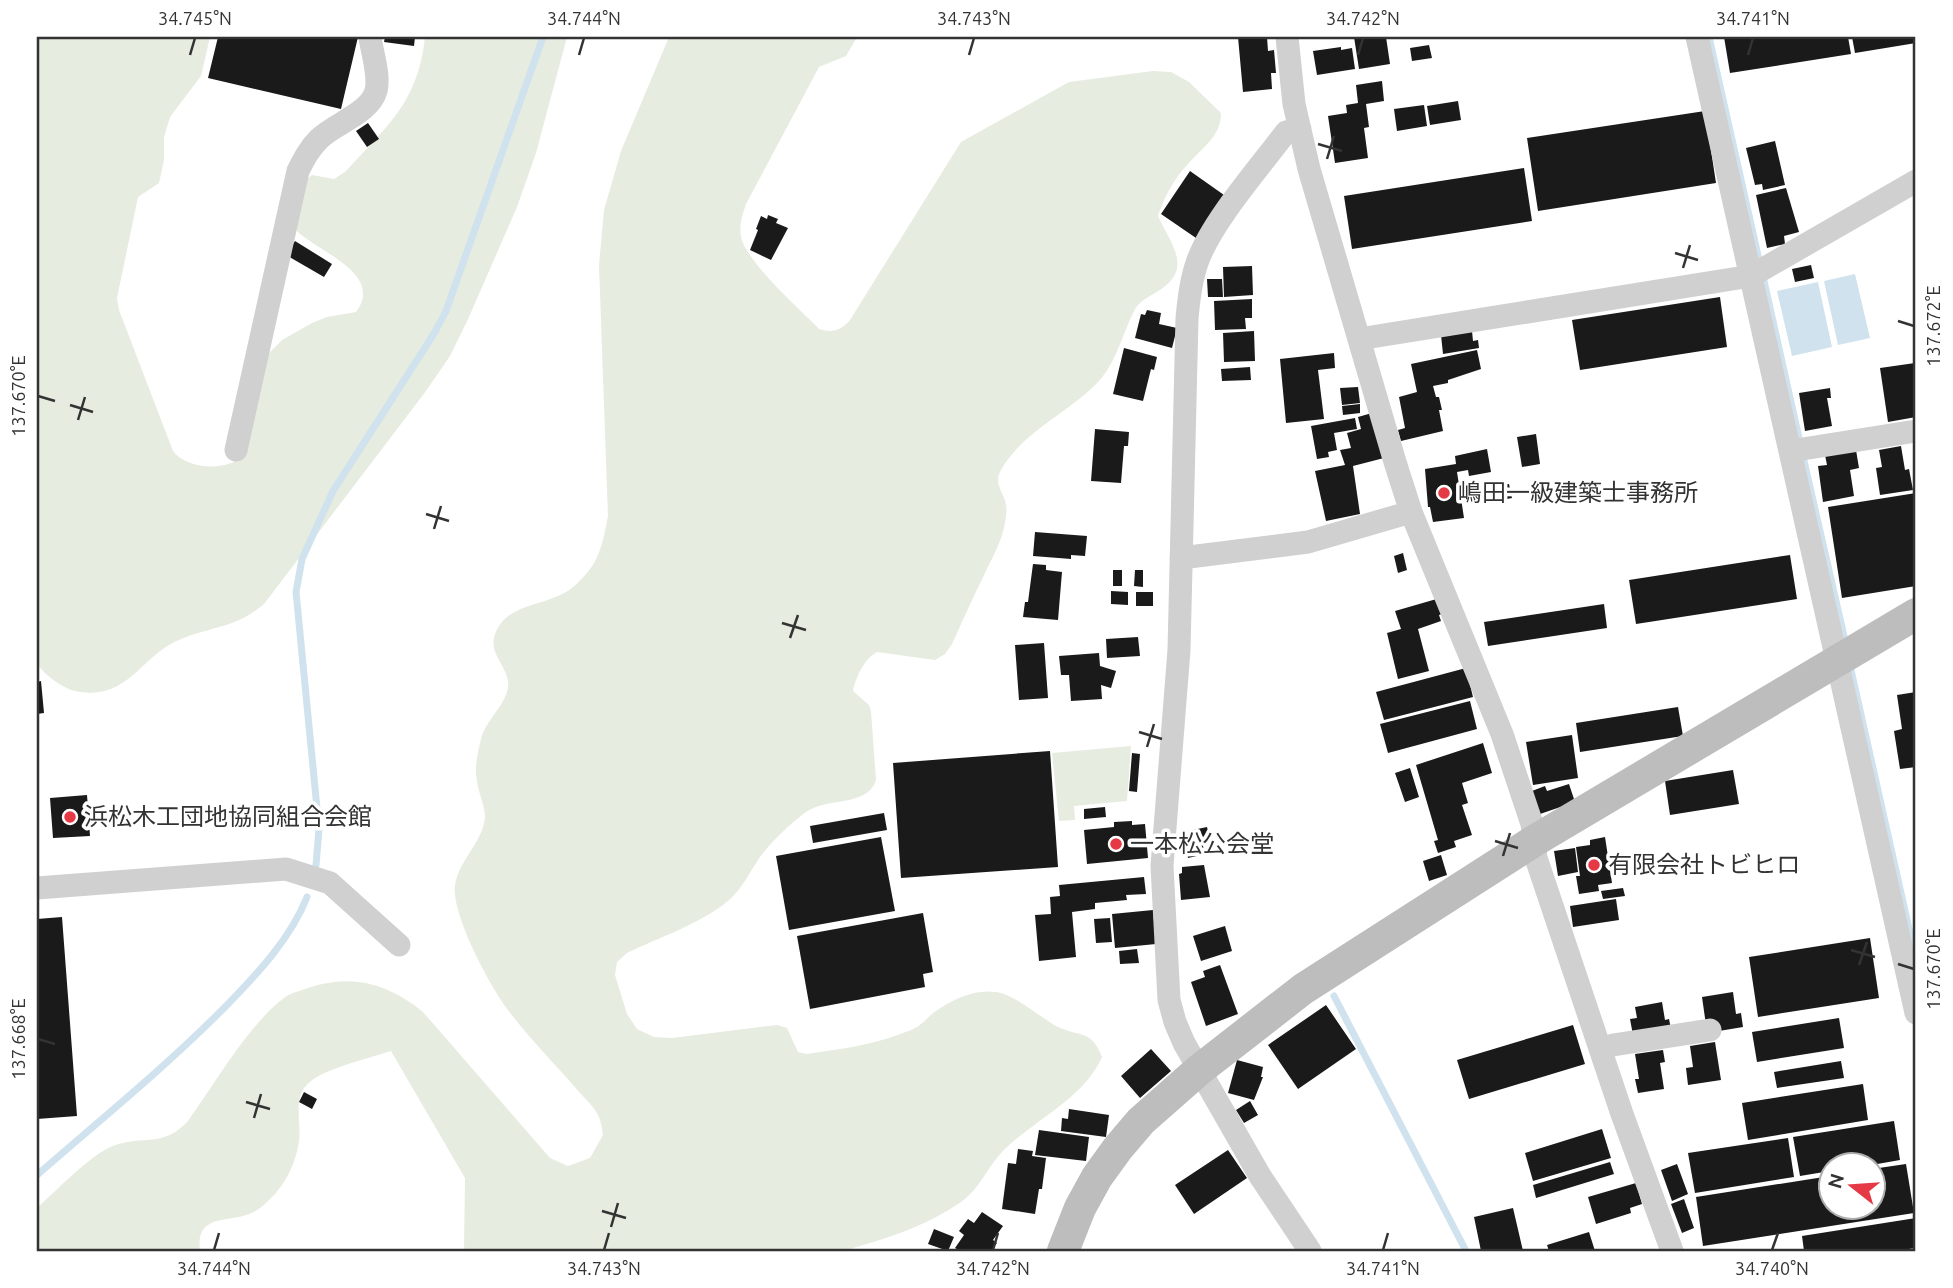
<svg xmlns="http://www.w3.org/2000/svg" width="1953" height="1288" font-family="Ubuntu,'Noto Sans JP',sans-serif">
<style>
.green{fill:#e6ecdf}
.water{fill:#cfe2ee}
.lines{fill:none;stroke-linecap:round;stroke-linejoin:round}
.stream{stroke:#cfe2ee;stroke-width:7}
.building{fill:#1a1a1a}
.street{stroke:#d0d0d0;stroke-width:23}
.secondary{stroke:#bdbdbd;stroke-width:32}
.ticks{fill:none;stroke:#333;stroke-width:2.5}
.poi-dot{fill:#e63946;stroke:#fff;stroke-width:2.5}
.labels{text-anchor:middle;stroke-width:7;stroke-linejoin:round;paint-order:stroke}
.poi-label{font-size:24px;fill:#333;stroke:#fff;text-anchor:start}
.neatline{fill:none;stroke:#333;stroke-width:2.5}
.ticks-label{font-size:18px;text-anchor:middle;fill:#333}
</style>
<rect width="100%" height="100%" fill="#fff"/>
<path class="green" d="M37,37H210L201,76L170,117L164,137V160L159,183L138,197L117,298L119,310L173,451C186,469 227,472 242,456L262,369L270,352L282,340L312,323L327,317L356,312C385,273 317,252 296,230L304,182L312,175L334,179L345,172C387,126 418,103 425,37H567L536,153L517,207L469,317L450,356L426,391L264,604C236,628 213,626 181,639C140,655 129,702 75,691C62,688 45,675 37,664Z
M669,37H857L846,56L819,67L746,204C742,216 739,225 741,237C747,263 799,308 819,329C833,333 840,331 850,320L961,142L1069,82L1153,71L1171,72L1189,82L1221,113C1221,136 1204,146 1189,163C1175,177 1164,197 1158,216C1171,245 1196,270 1155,293C1147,298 1141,300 1135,309C1123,332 1117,361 1099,381C1069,413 1024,430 1001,470C993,484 1004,492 1006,505C1007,510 1006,517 1005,522C1003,539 993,556 986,571C974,595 963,620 952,644L945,654L935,660L877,652C864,659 856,677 853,691L869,705L871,711L876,780C868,807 827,797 806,812C792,822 770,843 760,857C749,873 743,888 728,901C700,924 660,937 627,953L617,962L615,975L627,1014L637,1029L654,1037L672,1038L777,1025L787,1028L798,1052L807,1054C842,1049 878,1044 911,1030C922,1026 927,1017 936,1011C953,999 975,989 996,992C1014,994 1040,1017 1056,1026C1079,1038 1091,1028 1102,1057C1084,1098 1036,1119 1005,1149C988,1165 981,1188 961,1202C925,1227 883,1240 842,1251H464L465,1178L391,1051C370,1058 327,1068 311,1081C291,1096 302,1120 299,1141C295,1168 282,1191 260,1208C236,1227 195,1208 200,1251H37V1208C56,1191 90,1155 113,1146C144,1134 162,1149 188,1121C214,1085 249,1024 284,998C290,993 300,991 308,988C351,973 389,984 423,1012L550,1158L568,1166L590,1158L603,1135C602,1129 601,1121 598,1115C593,1105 581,1095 574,1086C552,1061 528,1037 508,1010C490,986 451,914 455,885C459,860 483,842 485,817C485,805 478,792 477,781C474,767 478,752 481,739C486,720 504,707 508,688C511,670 490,656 494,638C502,604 541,607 566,592C573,588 581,580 586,574C601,558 604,536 608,516L599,265L604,210L621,151Z
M1131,746L1127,801L1074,806L1075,820L1059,821L1052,753Z"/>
<path class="water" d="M1855,274L1870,338L1838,345L1824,281Z
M1818,282L1832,347L1792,356L1777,291Z"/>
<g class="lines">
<path class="stream" d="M1709,37L1759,260
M1764,281L1799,438
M1804,461L1844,636
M1851,670L1916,960
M316,865L319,829L296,592L302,559L333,491L435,332L446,311L543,37
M1334,996L1466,1251
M37,1175C101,1119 168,1065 228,1004C258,973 291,938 307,897"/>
</g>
<path class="building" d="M218,37H358L341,109L208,78Z
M385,37H415L414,46L384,42Z
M1238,37H1267L1268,51L1274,50L1276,73H1271L1272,89L1243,92Z
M1354,37H1386L1390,64L1359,69Z
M1724,37H1848L1851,54L1730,73Z
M1852,37H1916V43L1855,53Z
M1429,45L1432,58L1412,61L1410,48Z
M1341,47V50L1352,48L1355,69L1317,75L1313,51Z
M1382,81L1384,101L1366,104L1369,127L1364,128L1368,158L1335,163L1328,116L1347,113L1346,105L1358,103L1356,85Z
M1458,101L1461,120L1430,125L1427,106Z
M1424,105L1427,126L1397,131L1394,109Z
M1705,111L1716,183L1538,211L1527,138Z
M368,123L379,139L367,147L356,131Z
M1775,141L1785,185L1763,190L1762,184L1755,185L1746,148Z
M1524,168L1532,221L1352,249L1344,196Z
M1190,171L1224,195L1196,238L1161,214Z
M1786,188L1799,232L1784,236L1785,244L1767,248L1756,195Z
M768,215L778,219L776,223L788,228L771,260L750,250L758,230L756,229L761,216L767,219Z
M295,241L332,264L324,277L286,255Z
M1811,265L1814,278L1795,282L1792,269Z
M1252,266L1253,295L1224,297L1223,267Z
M1207,279H1222L1223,297H1208Z
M1720,297L1727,347L1580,370L1572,320Z
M1252,299V318H1245L1246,329L1215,330L1214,301Z
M1147,310L1161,313L1159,324L1177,328L1172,348L1135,338L1141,314L1145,315Z
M1254,331L1255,361L1224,362L1223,333Z
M1472,331L1473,341L1478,340L1479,348L1443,354L1441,335Z
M1124,348L1157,357L1154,370L1151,369L1143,401L1113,394Z
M1477,350L1481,369L1448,380V383L1433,386L1436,397H1439L1442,410H1439L1443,431L1401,441L1398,430L1405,428L1399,397L1417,392L1411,364Z
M1334,353L1335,368L1318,370L1324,419L1286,423L1280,359Z
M1915,363L1916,417L1888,422L1880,368Z
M1250,367L1251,380L1222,381L1221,369Z
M1358,387L1360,403L1342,405L1340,388Z
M1830,388L1831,398H1827L1832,426L1805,431L1799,393Z
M1360,404V413L1343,415L1342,406Z
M1372,413L1384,458L1353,466L1360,514L1326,521L1315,471L1345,465L1340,450L1351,448L1347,433L1361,429L1358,417Z
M1355,418L1357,429L1334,433L1337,450L1328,452L1329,457L1317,459L1311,426Z
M1095,429L1129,432L1128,446H1124L1121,483L1091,481Z
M1536,434L1540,464L1522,467L1517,437Z
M1901,446L1905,470L1909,469L1913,490L1880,495L1876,468L1882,467L1879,450Z
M1487,449L1491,472L1469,476L1468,470L1457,472L1464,518L1433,522L1430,507H1428L1425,469L1456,464L1455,456Z
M1856,450L1859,468L1850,470L1854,496L1823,502L1818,466L1827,465L1825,455Z
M1509,484L1512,498L1496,501L1494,486Z
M1916,493V586L1842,598L1828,507Z
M1035,532L1087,536L1085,556L1071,555V559L1033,556Z
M1403,553L1407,570L1398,573L1394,556Z
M1790,555L1797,599L1636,624L1629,580Z
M1033,564L1046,565V570L1062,572L1058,620L1023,617L1025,602H1028Z
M1113,570H1122V586H1113Z
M1135,570H1143V587L1134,586Z
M1111,591L1128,592V605L1111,604Z
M1136,592H1153V606H1136Z
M1440,598L1445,613L1439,615L1441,621L1418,629L1429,671L1398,679L1387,633L1401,629L1395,611Z
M1604,604L1607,628L1488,646L1484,622Z
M1138,637L1140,656L1107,658L1106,639Z
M1044,643L1048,698L1019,700L1015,645Z
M1099,653L1100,666L1116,671L1111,688L1101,685L1102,699L1071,701L1069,675H1061L1059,656Z
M1466,668L1473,697L1384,720L1376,692Z
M41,681L44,713L37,714V682Z
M1916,692V767L1900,769L1894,731L1902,729L1897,695Z
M1470,701L1477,729L1388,753L1380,724Z
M1678,707L1683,736L1580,752L1576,723Z
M1572,735L1578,778L1533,785L1526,742Z
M1483,743L1492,773L1462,783L1468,803L1462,805L1472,835L1454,841L1456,847L1438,853L1434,841L1438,840L1416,765Z
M1050,751L1058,867L901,878L893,763Z
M1132,753L1140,754L1137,792L1129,791Z
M1410,768L1419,797L1405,802L1395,773Z
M1733,770L1739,804L1670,815L1665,781Z
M1569,784L1575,802L1540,814L1532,791L1545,786L1547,791Z
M87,795L90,836L53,838L50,798Z
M1105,807L1106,817L1084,819V809Z
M884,813L887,830L813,843L810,826Z
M1132,821V825L1145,824L1148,858L1087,864L1084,830L1114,827V822Z
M1207,827L1211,844L1203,846L1205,854L1188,858L1183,832Z
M881,837L895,911L789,930L776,856Z
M1605,837L1612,883L1598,885L1599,891L1579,894L1576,876H1580L1576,847L1590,845V840Z
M1575,848L1578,872L1558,876L1554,851Z
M1441,855L1447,875L1429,881L1423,861Z
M1204,865L1210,897L1181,900L1179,874L1182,873V867Z
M1144,877L1146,894L1126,895L1127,900L1095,903V909L1072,912L1076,957L1039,961L1035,915L1051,914L1050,897L1060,896L1059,885Z
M1623,888L1625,896L1603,899L1601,891Z
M1616,899L1619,920L1573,927L1570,906Z
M1153,910L1156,944L1115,948L1112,914Z
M923,913L933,972L923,974L925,987L810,1009L797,936Z
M62,917L77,1116L37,1119V919Z
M1110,918L1112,942L1096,943L1094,919Z
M1225,926L1232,951L1201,961L1193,936Z
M1870,938L1879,998L1758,1017L1749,957Z
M1137,949L1139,963L1120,964L1119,951Z
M1220,965L1238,1014L1206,1026L1191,982L1205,977L1203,971Z
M1733,992L1736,1014L1741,1013L1743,1027L1719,1031L1706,1025L1702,997Z
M1662,1002L1665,1020L1669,1019L1671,1029L1633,1035L1630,1019L1637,1018L1635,1007Z
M1326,1005L1356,1049L1298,1089L1268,1045Z
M1839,1018L1844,1048L1757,1062L1752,1032Z
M1573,1025L1585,1064L1469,1099L1457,1060Z
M1715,1042L1721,1080L1688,1085L1686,1068L1693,1067L1690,1046Z
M1151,1049L1171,1071L1140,1098L1121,1076Z
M1663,1050L1665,1062L1660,1063L1664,1089L1638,1093L1635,1079H1639L1635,1054Z
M1237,1060L1263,1067L1261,1077H1263L1254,1100L1228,1093Z
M1841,1061L1844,1078L1777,1088L1774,1072Z
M1863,1084L1868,1120L1748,1140L1742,1103Z
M304,1092L317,1099L312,1109L299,1102Z
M1250,1101L1258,1115L1244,1123L1236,1110Z
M1069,1109L1109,1115L1106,1137L1061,1131L1062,1118L1068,1119Z
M1894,1121L1900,1160L1866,1166H1830V1171L1800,1176L1793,1137Z
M1602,1129L1611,1158L1533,1181L1525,1153Z
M1039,1130L1089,1137L1086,1161L1035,1155Z
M1788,1138L1794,1177L1695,1193L1688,1153Z
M1018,1149L1033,1151L1032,1156L1046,1158L1042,1189H1039L1035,1214L1002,1209L1008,1163L1016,1164Z
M1228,1150L1247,1178L1194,1214L1175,1185Z
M1610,1162L1614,1174L1536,1198L1533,1185Z
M1677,1164L1688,1194L1672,1201L1661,1170Z
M1906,1164L1914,1213L1703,1246L1696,1197L1830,1176V1208H1872V1169Z
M1636,1183L1642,1204L1630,1208L1631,1213L1596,1224L1588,1197Z
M1684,1199L1694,1228L1682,1233L1671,1204Z
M1513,1208L1523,1251H1481L1474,1217Z
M982,1212L1003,1226L993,1240L997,1243L991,1251H960L955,1248L964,1235L959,1231L968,1219L974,1223Z
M1916,1218V1248L1894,1251H1804L1802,1236Z
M934,1229L954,1237L948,1251L928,1244Z
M1589,1232L1595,1251H1549L1547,1245Z"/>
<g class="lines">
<path class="street" d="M1287,37L1294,104L1309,169L1395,462L1411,512L1502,734L1532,824L1536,858L1622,1114L1672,1251
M1697,37L1916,1013
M1300,129L1286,132C1260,167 1213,220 1198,260C1191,279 1189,298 1187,318L1179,650L1162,866L1169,1000L1175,1022L1184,1043L1260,1176L1310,1251
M1359,339L1751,276L1916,181
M236,450L298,171C304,159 309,149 319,139C335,123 369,114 376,91C380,75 372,53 370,37
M1790,451L1916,431
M1181,558L1308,542L1411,512
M37,888L286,869L330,883L399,945
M1601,1050L1613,1045L1710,1030"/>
<path class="secondary" d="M1063,1251L1080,1208L1097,1177L1118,1148L1141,1121L1199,1070L1303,989L1534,841L1916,614"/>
</g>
<path class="ticks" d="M190,55L195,38M579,55L584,38M969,55L974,38M1358,55L1363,38M1748,55L1753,38M1318,144L1342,151M1327,159L1334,136M1675,253L1698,260M1683,268L1690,245M1898,321L1914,326M38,396L55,401M70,405L93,412M78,420L85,397M426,514L449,521M434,529L441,506M782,623L806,630M790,638L798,615M1139,732L1162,739M1147,747L1154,724M1495,841L1518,848M1503,856L1510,833M1851,950L1875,957M1898,964L1914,969M1859,965L1867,942M38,1039L55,1044M246,1102L270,1109M254,1118L261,1094M602,1211L626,1218M611,1227L618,1203M214,1250L219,1233M604,1250L609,1233M993,1250L998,1233M1383,1250L1388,1233M1772,1250L1778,1233"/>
<g class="poi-dot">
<circle cx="1444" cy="493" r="7"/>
<circle cx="70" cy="817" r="7"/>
<circle cx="1116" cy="844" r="7"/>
<circle cx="1594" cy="865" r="7"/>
</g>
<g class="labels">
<g class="poi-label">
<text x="1458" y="501">嶋田一級建築士事務所</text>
<text x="84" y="825">浜松木工団地協同組合会館</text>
<text x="1130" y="852">一本松公会堂</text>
<text x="1608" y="873">有限会社トビヒロ</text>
</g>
</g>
<rect width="1953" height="1288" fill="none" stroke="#ffffff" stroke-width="77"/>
<g transform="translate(1852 1186) rotate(287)"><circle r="33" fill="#ffffff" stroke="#adadad" stroke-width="2"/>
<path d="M0-5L12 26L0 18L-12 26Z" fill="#e63946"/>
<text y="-10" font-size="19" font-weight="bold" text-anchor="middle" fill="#333333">N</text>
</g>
<rect x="38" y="38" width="1876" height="1212" class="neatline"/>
<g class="ticks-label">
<text x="195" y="25">34.745°N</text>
<text x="584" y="25">34.744°N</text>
<text x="974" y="25">34.743°N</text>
<text x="1363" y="25">34.742°N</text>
<text x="1753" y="25">34.741°N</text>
<text transform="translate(1934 326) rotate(-90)" y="6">137.672°E</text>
<text transform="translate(19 396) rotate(-90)" y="6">137.670°E</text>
<text transform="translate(1934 969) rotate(-90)" y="6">137.670°E</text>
<text transform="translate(19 1039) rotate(-90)" y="6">137.668°E</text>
<text x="214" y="1275">34.744°N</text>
<text x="604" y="1275">34.743°N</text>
<text x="993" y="1275">34.742°N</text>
<text x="1383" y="1275">34.741°N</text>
<text x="1772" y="1275">34.740°N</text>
</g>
</svg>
